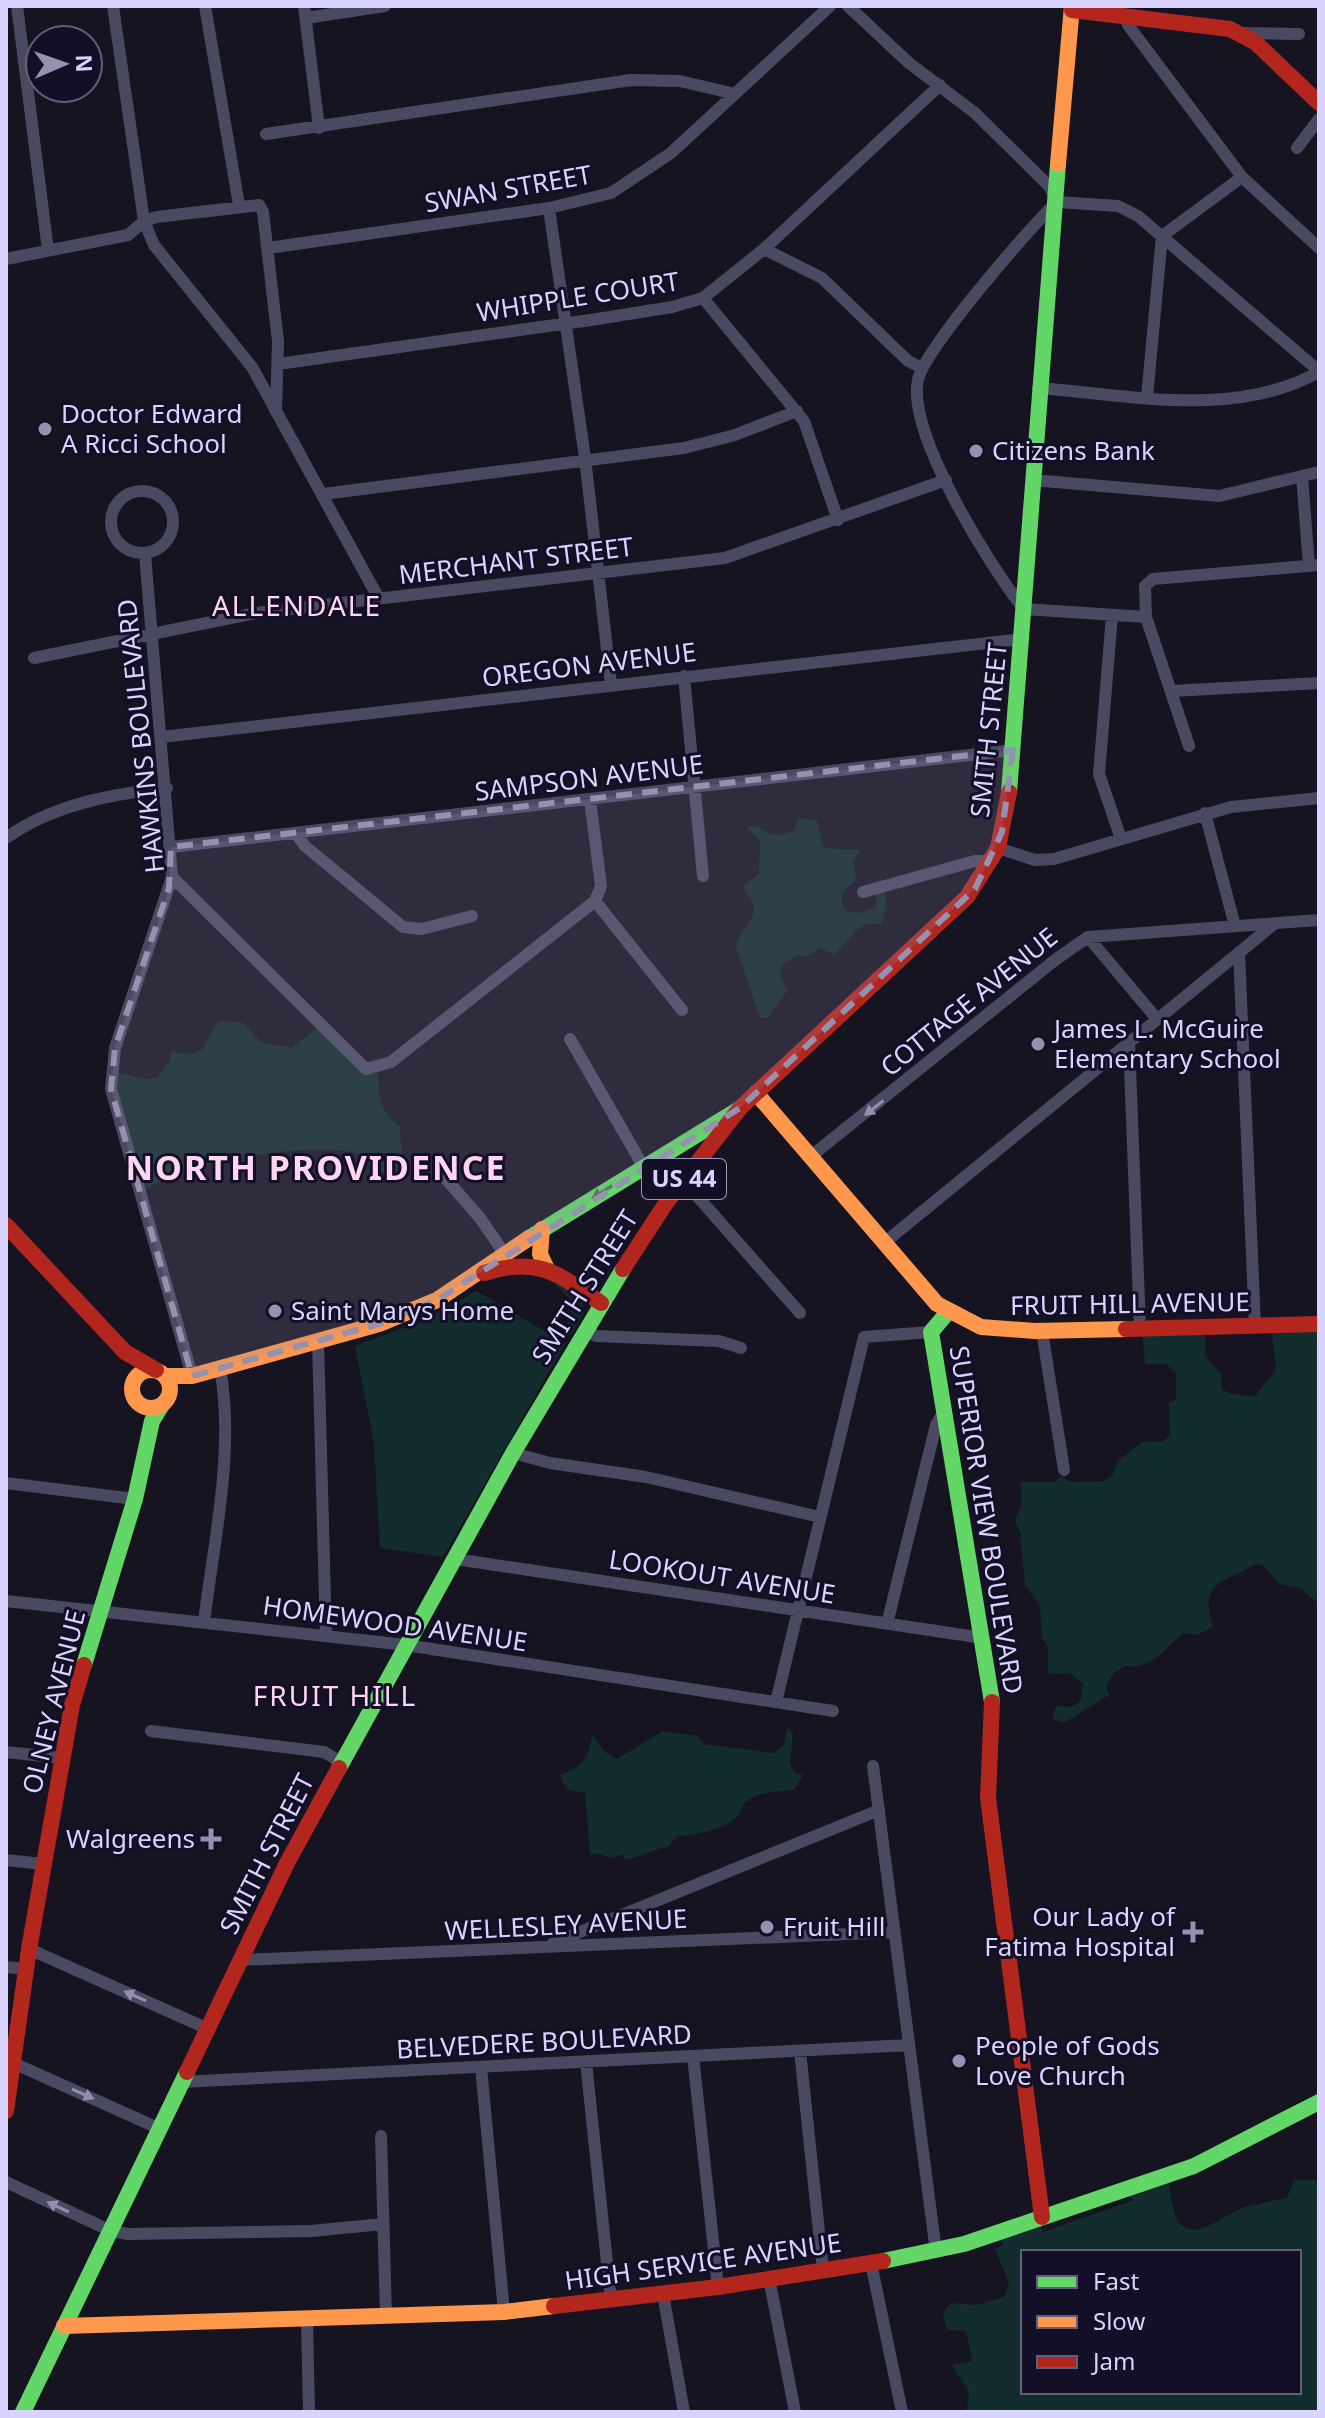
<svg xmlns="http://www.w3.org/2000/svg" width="1325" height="2418" font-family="'Noto Sans',sans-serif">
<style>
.green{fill:#132c2d;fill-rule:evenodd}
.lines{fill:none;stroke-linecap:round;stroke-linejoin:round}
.street{stroke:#4a4962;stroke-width:12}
.fast{stroke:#63d668;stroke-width:16}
.slow{stroke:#ff974d;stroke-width:16}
.jam{stroke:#b3261e;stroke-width:16}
.oneway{fill:#928eb0}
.oneway2{fill:#3f7c4a}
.marked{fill:#9591b1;fill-opacity:0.2;stroke:#9591b1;stroke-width:6;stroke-dasharray:16 10;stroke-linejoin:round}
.poi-dot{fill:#9591b1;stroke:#130f26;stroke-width:3}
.labels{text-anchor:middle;stroke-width:6;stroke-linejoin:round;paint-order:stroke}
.shield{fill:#130f26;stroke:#9e99be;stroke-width:2}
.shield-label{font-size:24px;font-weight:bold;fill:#d9d4ff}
.street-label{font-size:26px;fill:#d9d4ff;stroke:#130f26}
.poi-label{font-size:26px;fill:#d9d4ff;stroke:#130f26;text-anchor:start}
.neighbourhood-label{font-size:28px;letter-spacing:2px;fill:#ffd6f0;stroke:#130f26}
.district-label{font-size:34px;font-weight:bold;letter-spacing:2px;fill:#ffd6f0;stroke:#130f26}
</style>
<rect width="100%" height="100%" fill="#161421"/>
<path class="green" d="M799,818L817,821L824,848L860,850L854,861L856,879L842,893L841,902L847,911L859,913L876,907V893L884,887L886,905L882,924C855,920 853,939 834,954L819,948L807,957L799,955L783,963L780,974L787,991L767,1018H760L736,947C741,920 770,917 742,887L759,874L760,841L746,827L758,826C771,837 778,836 794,831Z
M221,1021L243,1023L261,1042L292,1048L318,1027L360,1066L378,1068C379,1093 378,1111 400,1126L402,1165L382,1172L381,1164C342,1133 226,1159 180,1172C163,1177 154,1188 135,1192L108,1098L109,1070L144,1079L157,1078L169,1062L171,1051C213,1062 200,1039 221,1021Z
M552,1279L582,1299L584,1313L571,1335L567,1328L571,1301Z
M476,1291L550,1334V1326L556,1333L553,1336L565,1344L443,1557L380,1548L374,1444L355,1346L422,1321Z
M1319,1324V1604L1300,1588L1279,1584L1264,1566L1256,1564C1221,1584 1199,1582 1213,1627L1196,1635L1183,1633C1164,1648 1153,1670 1125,1666L1116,1671L1106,1685L1109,1695L1064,1723L1052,1719L1056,1706L1073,1707L1081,1700L1083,1684L1070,1673L1048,1674V1647L1042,1638L1040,1606L1025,1585L1020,1532L1015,1520L1021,1506V1482H1054L1061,1476L1069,1482L1104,1481L1112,1476L1117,1462L1142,1442L1163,1441L1170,1435L1169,1403L1176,1399V1373L1166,1364H1145L1142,1329L1205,1327V1355L1221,1374L1222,1389L1231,1394L1255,1396L1276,1369L1271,1325Z
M787,1727L793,1733L790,1764L795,1773L803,1775L794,1790C778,1792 759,1791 746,1802C741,1806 740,1814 736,1818C724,1830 694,1835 677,1836L668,1847C652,1849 640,1858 624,1860L623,1854L611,1858L599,1853L590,1855L585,1793L566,1789L560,1775C583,1765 589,1759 592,1734L605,1752L617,1759L663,1731L698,1736L704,1744L774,1753L784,1745Z
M1167,2177C1171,2189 1172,2216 1181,2225C1199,2241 1227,2211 1245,2207C1259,2204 1272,2200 1287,2198L1294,2180H1319V2412H958L967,2409L969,2392L952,2365L972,2361L966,2331L947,2330L943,2313L950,2303L976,2305L1004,2297L1009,2283L995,2249L1002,2246L998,2233L1039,2218L1043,2232L1134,2200L1119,2191ZM1023,2252H1299V2392H1023Z"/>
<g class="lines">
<path class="street" d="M17,6L48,250
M113,6L144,221L154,245L252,367L379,599
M205,6L239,205
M304,6L319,128
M848,6L909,63L975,113L1049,186L1054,196
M1126,16L1128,25L1242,177L1319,248
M306,18L385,6
M1239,33L1299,34
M266,134L631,80L680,81L735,94
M1297,148L1319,119
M1057,202L1118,206L1138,216L1319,371
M1056,203C1029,228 924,350 918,380C906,432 990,567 1024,609L1146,617
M549,208L585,458L611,684
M268,248L549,208L611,193L671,153L830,6
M764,249L822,278L908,361L922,368
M6,259L128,235L144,221L157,217L259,205L263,212L278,341L276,412
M703,298L804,421L838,520
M278,364L591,320L672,307L703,298L764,249L940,85
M1038,388C1130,395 1234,419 1319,372
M1147,397L1162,236L1242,177
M1302,476L1309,566
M1032,480L1219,496L1319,472
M111 522a31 31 0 1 1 62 0a31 31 0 1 1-62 0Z
M323,494L684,448L735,435L797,411
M145,554L172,877L366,1069L391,1062L595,901L601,886L590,800
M1112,615L1099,774L1121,839
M34,658L256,613L725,558L946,480
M684,676L703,876
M1172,691L1319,683
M161,737L1022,639
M1189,746L1146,617L1145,586L1153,579L1319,565
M1205,813L1235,926
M296,834L305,846L403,927L422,929L472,916
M6,838C52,805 111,794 167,788
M171,847L1013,750
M998,848L1035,860L1054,859L1231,807L1319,798
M172,877L115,1048L111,1089L192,1376
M863,892L975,861H991
M595,901L682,1010
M1088,937L1157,1019
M1239,952L1255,1326
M570,1039L643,1166
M1129,1041L1140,1328
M810,1157L1055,960L1088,937L1319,920
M439,1171L480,1218L504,1253
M683,1180L800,1313
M884,1243L1274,924
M585,1330L596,1336L719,1341L741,1348
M1042,1331L1064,1470
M318,1342L326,1635
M513,1453L550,1463L646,1477L820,1517
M6,1483L135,1499
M455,1559L983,1638
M6,1601L406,1645L833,1711
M204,1622C214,1540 235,1450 220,1368
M887,1624L936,1425L943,1413
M776,1702L864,1337L931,1332
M151,1731L324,1752L341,1762
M6,1752L61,1758
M873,1766L936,2252
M6,1860L43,1864
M553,1943L879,1810
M29,1949L206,2028
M240,1960L895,1932
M6,1967L26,1969
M800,2051L823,2270
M693,2056L718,2287
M11,2062L158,2128
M586,2062L611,2301
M481,2067L504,2312
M181,2082L909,2045
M381,2136L386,2317
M6,2182L111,2231L128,2234L311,2231L383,2224
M871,2263L902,2412
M769,2278L795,2412
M663,2294L684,2412
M307,2320L309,2412"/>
<path class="fast" d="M1009,792L1058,164
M529,1238L739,1109
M948,1312L931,1332L992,1702
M84,1665L135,1499L152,1421L162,1405
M339,1768L513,1453L623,1269
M883,2261L964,2244L1194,2166L1319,2102
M23,2412L187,2072"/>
<path class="slow" d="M1058,164L1072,6
M756,1093L937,1304L981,1327L1035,1331L1126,1329
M542,1229L540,1254L546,1267
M132 1389a19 19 0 1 1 38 0a19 19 0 1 1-38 0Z
M165,1376H192L379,1324L437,1300L529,1238
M64,2326L504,2312L554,2306"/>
<path class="jam" d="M1072,10L1230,29L1256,43L1319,103
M6,1225L125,1352L156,1370
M623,1269L666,1203L740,1108L967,897L998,848L1009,792
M484,1273C538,1256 557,1273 601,1303
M1126,1329L1319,1324
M992,1702L988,1798L1042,2217
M187,2072L287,1863L339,1768
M6,2111L29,1949L72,1705L84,1665
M554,2306L718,2287L883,2261"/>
</g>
<defs><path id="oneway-solid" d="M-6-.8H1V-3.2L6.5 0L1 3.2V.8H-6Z" transform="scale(2)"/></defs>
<g class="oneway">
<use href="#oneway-solid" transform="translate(874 1108) rotate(142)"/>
<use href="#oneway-solid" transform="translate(135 1996) rotate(-156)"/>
<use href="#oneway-solid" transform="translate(83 2094) rotate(24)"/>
<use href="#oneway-solid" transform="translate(58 2207) rotate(-155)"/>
</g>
<use class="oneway2" href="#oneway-solid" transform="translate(602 1192) rotate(148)"/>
<path class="marked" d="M1013,750L1002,832L975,889L740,1108L437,1300L379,1324L192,1376L111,1089L115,1048L169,888L171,847Z"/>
<g class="poi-dot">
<circle cx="45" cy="429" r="8"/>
<circle cx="976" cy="451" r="8"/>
<circle cx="1038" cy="1044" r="8"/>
<circle cx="275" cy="1311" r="8"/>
<path d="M207 1827h8v8h8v8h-8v8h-8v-8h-8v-8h8z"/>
<circle cx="767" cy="1927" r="8"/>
<path d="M1189 1920h8v8h8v8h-8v8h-8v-8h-8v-8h8z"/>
<circle cx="959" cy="2061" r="8"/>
</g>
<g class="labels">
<rect class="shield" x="642" y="1159" width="84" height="40" rx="6"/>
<g class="shield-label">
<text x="684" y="1187">US 44</text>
</g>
<g class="street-label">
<text transform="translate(508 189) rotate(-10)" y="9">SWAN STREET</text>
<text transform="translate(578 297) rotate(-9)" y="9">WHIPPLE COURT</text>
<text transform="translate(516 561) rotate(-7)" y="9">MERCHANT STREET</text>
<text transform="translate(589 665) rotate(-7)" y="9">OREGON AVENUE</text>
<text transform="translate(989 730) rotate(-84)" y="9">SMITH STREET</text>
<text transform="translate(141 736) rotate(-96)" y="9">HAWKINS BOULEVARD</text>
<text transform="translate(589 778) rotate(-7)" y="9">SAMPSON AVENUE</text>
<text transform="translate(969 1002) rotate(-39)" y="9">COTTAGE AVENUE</text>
<text transform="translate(585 1287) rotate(-58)" y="9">SMITH STREET</text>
<text transform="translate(1130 1304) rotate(-1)" y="9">FRUIT HILL AVENUE</text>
<text transform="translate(986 1520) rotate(81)" y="9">SUPERIOR VIEW BOULEVARD</text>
<text transform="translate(722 1577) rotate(9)" y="9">LOOKOUT AVENUE</text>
<text transform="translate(395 1624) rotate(8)" y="9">HOMEWOOD AVENUE</text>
<text transform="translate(54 1702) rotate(-76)" y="9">OLNEY AVENUE</text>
<text transform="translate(267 1854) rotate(-63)" y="9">SMITH STREET</text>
<text transform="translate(566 1925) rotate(-3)" y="9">WELLESLEY AVENUE</text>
<text transform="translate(544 2042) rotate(-3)" y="9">BELVEDERE BOULEVARD</text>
<text transform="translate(703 2262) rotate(-8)" y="9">HIGH SERVICE AVENUE</text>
</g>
<g class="poi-label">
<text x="61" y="423">Doctor Edward<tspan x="61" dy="30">A Ricci School</tspan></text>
<text x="992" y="460">Citizens Bank</text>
<text x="1054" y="1038">James L. McGuire<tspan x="1054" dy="30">Elementary School</tspan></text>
<text x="291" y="1320">Saint Marys Home</text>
<text x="195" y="1848" text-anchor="end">Walgreens</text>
<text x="1175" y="1926" text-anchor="end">Our Lady of<tspan x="1175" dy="30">Fatima Hospital</tspan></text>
<text x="783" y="1936">Fruit Hill</text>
<text x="975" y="2055">People of Gods<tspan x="975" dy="30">Love Church</tspan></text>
</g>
<g class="neighbourhood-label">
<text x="297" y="616">ALLENDALE</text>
<text x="335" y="1706">FRUIT HILL</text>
</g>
<g class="district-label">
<text x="316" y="1180">NORTH PROVIDENCE</text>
</g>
</g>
<rect width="1325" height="2418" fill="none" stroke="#d9d4ff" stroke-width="16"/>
<rect x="1021" y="2250" width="280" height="144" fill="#130f26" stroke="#625e7d" stroke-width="2"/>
<rect x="1037" y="2276" width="40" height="12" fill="#63d668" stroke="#625e7d" stroke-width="2"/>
<text x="1093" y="2290" font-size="24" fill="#d9d4ff">Fast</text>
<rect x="1037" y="2316" width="40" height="12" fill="#ff974d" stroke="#625e7d" stroke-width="2"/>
<text x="1093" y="2330" font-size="24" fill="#d9d4ff">Slow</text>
<rect x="1037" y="2356" width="40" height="12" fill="#b3261e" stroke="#625e7d" stroke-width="2"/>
<text x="1093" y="2370" font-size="24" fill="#d9d4ff">Jam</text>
<g transform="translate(64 64) rotate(88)"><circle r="38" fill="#130f26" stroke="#625e7d" stroke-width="2"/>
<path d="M0-6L14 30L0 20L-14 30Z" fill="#9591b1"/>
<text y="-12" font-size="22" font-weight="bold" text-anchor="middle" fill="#d9d4ff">N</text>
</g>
</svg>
